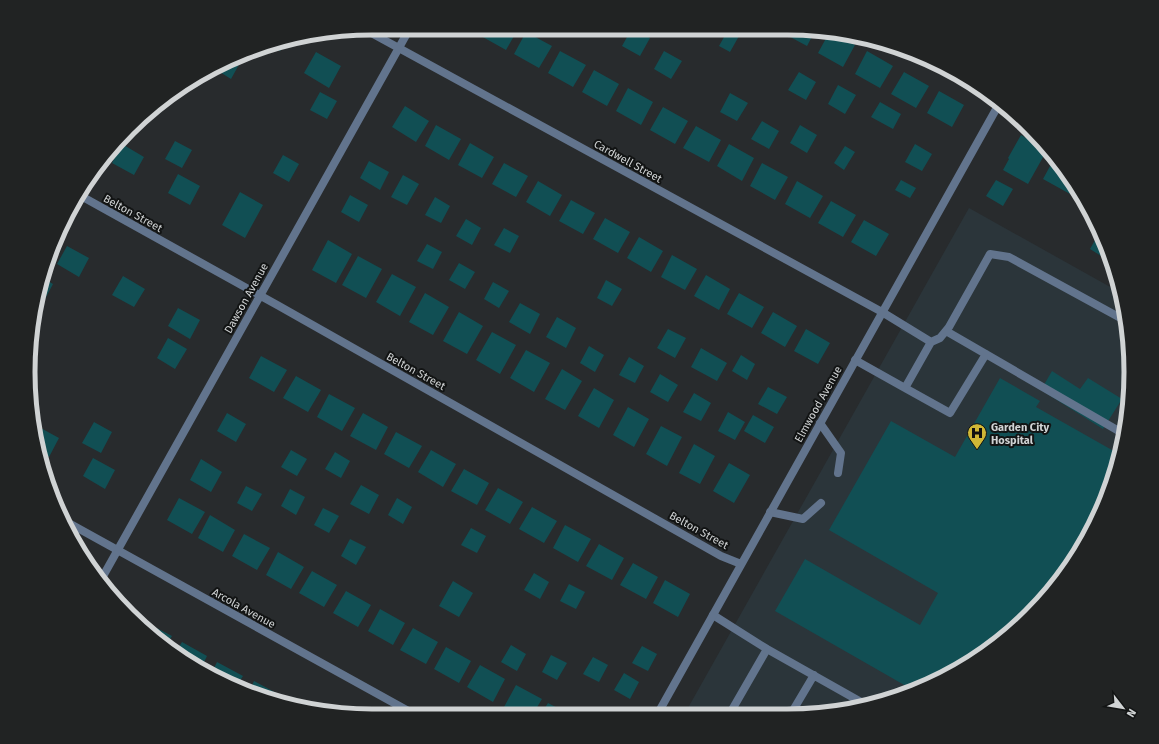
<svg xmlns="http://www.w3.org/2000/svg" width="1159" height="744" font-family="'Fira Sans',sans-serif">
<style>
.built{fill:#2b353a}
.building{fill:#114f54}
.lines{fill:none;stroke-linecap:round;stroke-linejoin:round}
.lane{stroke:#62748d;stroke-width:8}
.street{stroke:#62748d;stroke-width:8}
.labels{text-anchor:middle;stroke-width:4;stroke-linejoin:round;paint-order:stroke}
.street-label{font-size:11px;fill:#d0d3d4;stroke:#121414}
.poi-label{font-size:11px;font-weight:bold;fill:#d0d3d4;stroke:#121414;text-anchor:start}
.rim{fill:none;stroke:#d0d3d4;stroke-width:5}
</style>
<rect width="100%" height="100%" fill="#282b2d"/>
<path class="built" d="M969,208L1121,293L1130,349L1128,417L1113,482L939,681L876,704L809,715H684Z"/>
<path class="building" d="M485,29H518L506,50L481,36Z
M631,30H636L650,38L640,56L622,46Z
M728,30H730L739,36L730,52L719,46Z
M782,31H815L807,46L781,32Z
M830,31L855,45L843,67L818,53Z
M526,32L552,46L539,68L514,54Z
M285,42L280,51L269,45Z
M560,51L586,65L573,87L548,73Z
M664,51L682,61L671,79L654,69Z
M867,51L893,66L880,88L855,74Z
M316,52L341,66L329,88L304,73Z
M237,58L241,61L231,79L215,69Z
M594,70L619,84L607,106L582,92Z
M799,72L816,82L806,100L788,90Z
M904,72L929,86L916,108L891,94Z
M838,85L856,95L845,114L828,104Z
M628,88L653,102L641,125L616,111Z
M939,91L964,105L952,127L927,113Z
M320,92L337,101L327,119L310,110Z
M730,93L748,103L737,121L720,112Z
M880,102L901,114L893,129L871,117Z
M405,106L429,121L416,142L392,127Z
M663,107L688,121L675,144L650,130Z
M762,121L779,131L769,149L751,139Z
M436,125L461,139L449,160L425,146Z
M800,125L817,135L807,153L790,143Z
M696,126L721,140L709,162L683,148Z
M1021,135L1047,150L1028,184L1003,170L1009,159L1008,158Z
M175,141L192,150L182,168L165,159Z
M470,143L494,157L482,178L458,165Z
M122,144L144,157L134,175L112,163Z
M729,144L754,158L742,181L717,166Z
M915,144L932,154L922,171L905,162Z
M845,146L855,152L844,170L834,163Z
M283,155L299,164L289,182L273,173Z
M1055,157L1060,162L1074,186L1070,194L1043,179Z
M369,161L389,172L380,190L360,178Z
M504,163L528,176L516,197L492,184Z
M762,163L788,177L775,200L750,186Z
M178,174L200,186L190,205L168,193Z
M403,175L419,184L407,205L391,197Z
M901,180L916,188L910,198L895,190Z
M996,180L1013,189L1003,206L986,196Z
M538,181L562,195L550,216L526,202Z
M797,181L823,196L810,218L785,204Z
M240,192L263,205L245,238L222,225Z
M350,195L368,205L359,222L341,212Z
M435,197L450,206L441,223L425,215Z
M571,200L595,213L583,234L559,221Z
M831,201L856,215L843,237L818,223Z
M605,218L630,232L618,253L593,239Z
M466,219L481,228L472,245L456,236Z
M864,220L889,234L876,256L851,242Z
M504,228L519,236L510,253L494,245Z
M1100,231L1108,254L1106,259L1090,249Z
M639,237L663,251L651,272L627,258Z
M328,240L352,254L336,283L312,270Z
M427,244L442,252L433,269L417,261Z
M67,246L89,258L79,277L57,264Z
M672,255L697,269L685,290L661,277Z
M358,256L382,269L366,298L342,285Z
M459,263L475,272L465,289L449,280Z
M392,274L416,287L400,316L376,302Z
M706,275L730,289L719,310L694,296Z
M123,276L145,289L134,307L112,295Z
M43,278L53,284L45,299L40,295Z
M606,280L622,289L612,306L597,298Z
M493,282L509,291L499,308L484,299Z
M425,293L449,307L433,335L409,322Z
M739,293L764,307L752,328L727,314Z
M520,303L540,314L530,334L509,322Z
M178,308L200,320L190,339L168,326Z
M459,312L483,326L467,354L443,341Z
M773,312L797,326L785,347L761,333Z
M557,317L576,328L566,348L546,337Z
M668,329L686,338L675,358L657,348Z
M806,329L830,343L818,364L794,351Z
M492,332L516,345L500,374L476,360Z
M168,338L187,349L175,369L157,358Z
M589,346L604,355L595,372L580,363Z
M701,348L727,363L717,381L691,367Z
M526,350L550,363L534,392L510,378Z
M741,355L755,364L747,380L732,371Z
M261,356L287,370L274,392L249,378Z
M629,357L644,366L635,383L619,375Z
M562,369L582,381L565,410L545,399Z
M1052,371L1080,389L1088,378L1122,399L1103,429L1041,390Z
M660,374L678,385L668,402L650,392Z
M296,376L321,390L308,412L283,398Z
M1000,378L1040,401L1036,407L1119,454L1113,482L1085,544L1046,599L997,645L939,681L913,690L775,611L805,559L920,625L938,593L829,530L891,421L955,457Z
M768,387L787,397L777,414L758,404Z
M594,388L614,400L599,428L578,416Z
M694,393L711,403L701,421L683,412Z
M329,394L355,408L342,431L317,417Z
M628,407L649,419L634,447L613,435Z
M728,412L745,422L735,440L718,431Z
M227,413L246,424L236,442L217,431Z
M363,413L388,427L376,450L350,436Z
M753,415L774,427L765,443L744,431Z
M94,422L112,432L101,453L82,443Z
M37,426L59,438L49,457L39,452Z
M661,426L682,437L667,466L646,454Z
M396,432L422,446L409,468L384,454Z
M694,444L715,456L700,484L679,473Z
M291,450L307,459L297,476L281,467Z
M431,450L456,464L443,487L418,472Z
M335,452L350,461L341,478L325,469Z
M93,458L115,470L105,489L83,476Z
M201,459L222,472L211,492L190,480Z
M729,463L750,475L734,503L713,491Z
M464,469L489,483L477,505L451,491Z
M361,485L379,495L369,514L350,504Z
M246,486L262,494L252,511L237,503Z
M498,488L523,502L510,524L485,510Z
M290,489L305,497L296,515L281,506Z
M179,498L205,512L192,534L167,520Z
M397,498L412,507L403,524L388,515Z
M532,507L557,521L544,543L519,529Z
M323,508L339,516L329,533L314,525Z
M210,515L235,530L223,552L198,538Z
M565,525L591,539L578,562L553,548Z
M471,528L486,536L477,553L461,545Z
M244,534L270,548L257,570L232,556Z
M350,539L366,547L356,565L341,556Z
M599,544L624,558L612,580L586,566Z
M278,552L304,567L291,589L266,575Z
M633,563L658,577L646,599L620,585Z
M312,571L337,585L324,607L299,593Z
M534,573L549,582L540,599L524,590Z
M665,580L690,594L678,617L653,603Z
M453,581L473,593L459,617L439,606Z
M569,584L585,592L576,609L560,601Z
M346,591L371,605L358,627L333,613Z
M380,609L405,623L393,645L368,631Z
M151,625L172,636L167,644L147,632Z
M413,628L438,642L426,664L400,650Z
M182,642L207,656L202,666L177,650Z
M511,645L526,654L517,671L501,662Z
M642,646L657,654L648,671L632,663Z
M446,647L471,661L459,683L434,669Z
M551,655L567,663L557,680L542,672Z
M593,657L608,665L599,682L583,674Z
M217,662L243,676L236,687L212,672Z
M480,665L505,679L493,702L467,687Z
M624,673L639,682L630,699L614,690Z
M254,681L280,695L277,700L249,692Z
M516,685L542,699L533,714H516L504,707Z
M548,703L569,714H541Z"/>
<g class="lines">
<path class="lane" d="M882,312L931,342L940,338L949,327L990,254L1009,257L1126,321
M946,331L1124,434
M855,360L905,388L931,342
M905,388L950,413L986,354
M820,423L841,453L838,473
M770,512L803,519L821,503
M713,615L767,649L861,702L862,707
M861,702L873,705
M729,715L767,649
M796,715L792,712L814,675"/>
<path class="street" d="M364,29L882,312
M81,196L279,306L721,556L741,564
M65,521L412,713
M102,578L410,28
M657,715L999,104"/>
</g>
<defs>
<g id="hospital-pin" transform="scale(1)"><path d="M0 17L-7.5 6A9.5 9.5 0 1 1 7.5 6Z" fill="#d0b736" stroke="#121414"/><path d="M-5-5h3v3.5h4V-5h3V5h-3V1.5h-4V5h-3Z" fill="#111"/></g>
</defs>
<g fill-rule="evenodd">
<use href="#hospital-pin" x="977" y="433"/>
</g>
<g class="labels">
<g class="street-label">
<text transform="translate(628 161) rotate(29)" y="4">Cardwell Street</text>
<text transform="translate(133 213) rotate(29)" y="4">Belton Street</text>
<text transform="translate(246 298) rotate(-61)" y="4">Dawson Avenue</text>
<text transform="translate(416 371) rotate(29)" y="4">Belton Street</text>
<text transform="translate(818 404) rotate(-61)" y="4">Elmwood Avenue</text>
<text transform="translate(699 530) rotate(29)" y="4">Belton Street</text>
<text transform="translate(244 608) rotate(29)" y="4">Arcola Avenue</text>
</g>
<g class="poi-label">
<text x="991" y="431">Garden City<tspan x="991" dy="13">Hospital</tspan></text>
</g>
</g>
<path d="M0 0H1159V744H0ZM372 35H787A337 337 0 0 1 1124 372V372A337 337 0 0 1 787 709H372A337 337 0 0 1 35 372V372A337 337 0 0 1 372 35Z" fill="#212323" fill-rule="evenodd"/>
<path class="rim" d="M372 35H787A337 337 0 0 1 1124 372V372A337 337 0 0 1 787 709H372A337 337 0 0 1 35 372V372A337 337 0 0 1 372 35Z"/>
<g transform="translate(1123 708) rotate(121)" stroke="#121414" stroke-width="3" paint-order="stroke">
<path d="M0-3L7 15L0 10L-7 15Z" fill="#d0d3d4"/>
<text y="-6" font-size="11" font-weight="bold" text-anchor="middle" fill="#d0d3d4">N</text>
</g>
</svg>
